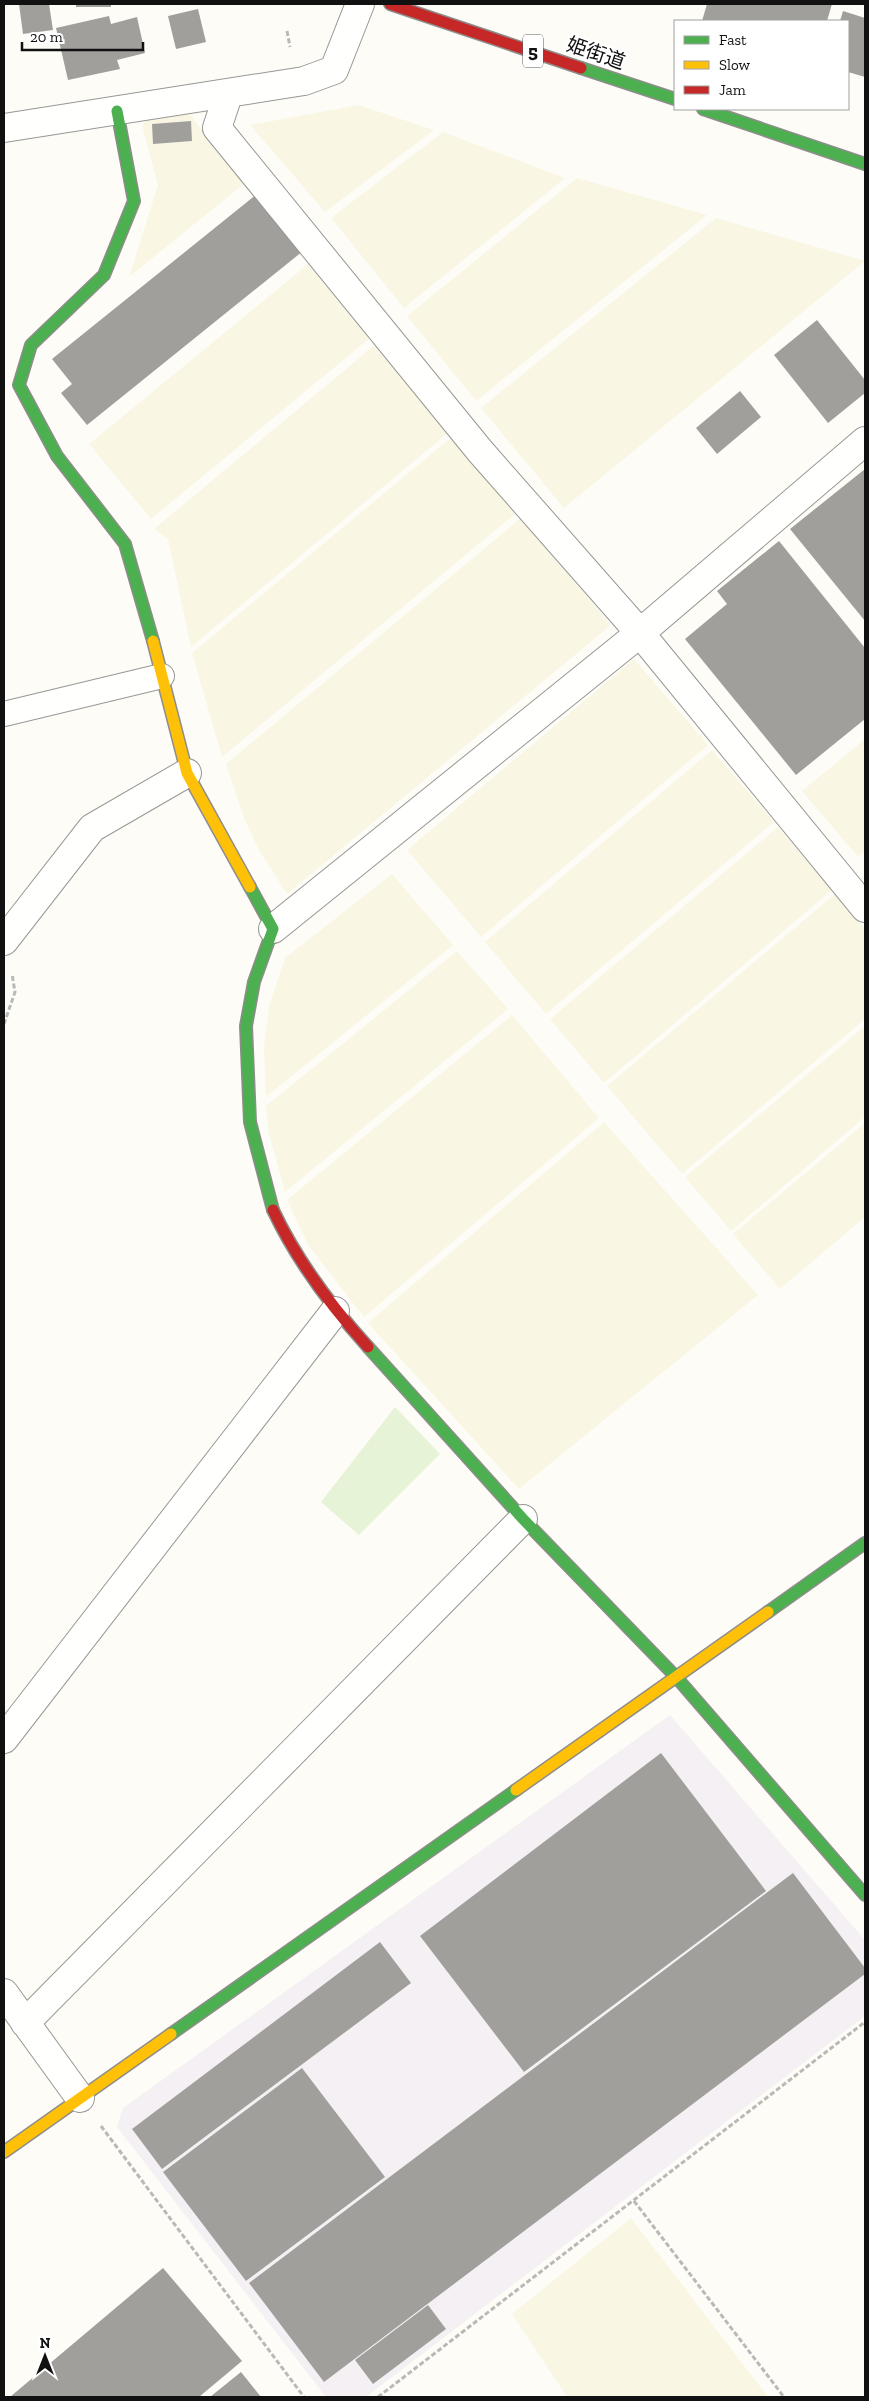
<svg xmlns="http://www.w3.org/2000/svg" width="869" height="2401" font-family="'Zilla Slab','Noto Sans JP',serif">
<style>
.industrial{fill:#f5f0f3}
.farmland{fill:#f9f7e4}
.green{fill:#e7f3d7}
.building{fill:#a19f9c}
.lines{fill:none;stroke-linecap:round;stroke-linejoin:round}
.lane-casing{stroke:#979795;stroke-width:26}
.street-casing{stroke:#979795;stroke-width:30}
.fast-casing{stroke:#8e8d8b;stroke-width:14}
.slow-casing{stroke:#8e8d8b;stroke-width:14}
.jam-casing{stroke:#8e8d8b;stroke-width:14}
.path{stroke:#b9b9b8;stroke-width:3;stroke-dasharray:5 2.5;stroke-linecap:butt}
.lane{stroke:#fffffe;stroke-width:24}
.street{stroke:#fffffe;stroke-width:28}
.fast{stroke:#4caf50;stroke-width:11}
.slow{stroke:#ffc107;stroke-width:11}
.jam{stroke:#c62828;stroke-width:11}
.labels{text-anchor:middle;stroke-width:5;stroke-linejoin:round;paint-order:stroke}
.shield{fill:#fff;stroke:#585858;stroke-width:1}
.shield-label{font-size:19px;font-weight:bold;fill:#111}
.street-label{font-size:20px;fill:#111;stroke:#fff}
</style>
<rect width="100%" height="100%" fill="#fdfcf7"/>
<path class="industrial" d="M670,1715L865,1940V2016L366,2397H326L117,2127L123,2108Z"/>
<path class="farmland" d="M359,105L434,130L325,212L250,125Z
M189,113L244,184L129,277L158,185L142,125L154,114Z
M443,132L565,178L404,308L331,218Z
M577,178L707,215L476,401L407,316Z
M716,218L865,261L564,508L481,408Z
M312,261L370,338L151,519L89,444Z
M376,344L449,432L191,647L168,539L154,529Z
M453,436L516,513L222,757L192,653Z
M521,518L611,625L287,894L259,850L244,818L226,764Z
M634,659L708,745L481,937L407,850Z
M865,739V851L858,857L802,791Z
M712,750L774,822L546,1014L485,942Z
M778,827L832,890L604,1083L550,1019Z
M392,874L453,945L266,1097L264,1047L269,1006L285,958Z
M835,894L865,929V1019L682,1174L607,1086Z
M457,951L508,1009L285,1192L269,1134L266,1106Z
M512,1015L599,1118L364,1317L308,1245L287,1200Z
M865,1026V1117L731,1231L685,1177Z
M604,1122L758,1295L519,1489L368,1323Z
M865,1123V1217L780,1289L733,1234Z
M631,2218L768,2397H567L512,2314Z"/>
<path class="green" d="M395,1407L440,1454L359,1535L321,1502Z"/>
<path class="building" d="M19,4H49L53,30L23,34Z
M76,4H111V7H76Z
M707,4H832L827,21H702Z
M198,9L206,42L176,49L168,16Z
M843,11L865,18V77L848,72V21H840Z
M109,16L111,24L137,17L145,53L117,60L120,69L68,80L56,28Z
M191,121L192,141L153,144L152,124Z
M257,194L303,251L87,425L61,393L72,384L52,359Z
M817,320L865,380V393L828,423L774,355Z
M740,391L761,417L717,454L696,428Z
M865,469V621L790,529Z
M779,541L865,648V719L796,775L685,639L727,604L717,591Z
M661,1753L766,1891L524,2072L420,1936Z
M793,1873L865,1968V1974L324,2382L249,2283Z
M380,1942L411,1983L162,2169L132,2129Z
M302,2068L385,2177L246,2281L163,2172Z
M163,2268L242,2361L199,2397H10Z
M428,2305L446,2329L373,2384L355,2360Z
M241,2372L261,2397H210Z"/>
<g class="lines">
<g class="lane-casing">
<path id="lane" d="M4,714L162,676"/>
</g>
<g class="street-casing">
<path id="street" d="M228,95L217,128L480,451L640,633L865,908
M4,128L304,81L334,70L360,4
M273,929L640,633L865,441
M4,941L92,828L187,773
M4,1739L335,1311
M4,1993L80,2098
M25,2023L523,1519"/>
</g>
<g class="fast-casing">
<path id="fast" d="M581,68L675,99
M703,109L865,164
M117,111L134,201L104,275L31,345L19,385L57,456L125,544L153,641
M250,887L273,929L254,982L246,1026L250,1122L273,1210
M368,1347L523,1519L677,1678L865,1895
M768,1612L865,1543
M171,2034L516,1790"/>
</g>
<g class="slow-casing">
<path id="slow" d="M153,641L187,773L250,887
M516,1790L768,1612
M4,2152L171,2034"/>
</g>
<g class="jam-casing">
<path id="jam" d="M390,4L581,68
M273,1210C297,1261 330,1305 368,1347"/>
</g>
<path class="path" d="M287,31L290,47
M4,1024L15,992L12,974
M101,2126L304,2397
M634,2201L784,2397
M378,2397L865,2022"/>
<use href="#lane" class="lane"/>
<use href="#street" class="street"/>
<use href="#fast" class="fast"/>
<use href="#slow" class="slow"/>
<use href="#jam" class="jam"/>
</g>
<g class="labels">
<rect class="shield" x="523" y="34.5" width="20" height="33" rx="4"/>
<g class="shield-label">
<text x="533" y="58">5</text>
</g>
<g class="street-label">
<text transform="translate(596 53) rotate(19)" y="7">姫街道</text>
</g>
</g>
<rect width="869" height="2401" fill="none" stroke="#111111" stroke-width="10"/>
<rect x="674" y="20" width="175" height="90" fill="#ffffff" stroke="#a0a0a0"/>
<rect x="684" y="36" width="25" height="8" fill="#4caf50" stroke="#a0a0a0"/>
<text x="719" y="45" font-size="15" fill="#111111">Fast</text>
<rect x="684" y="61" width="25" height="8" fill="#ffc107" stroke="#a0a0a0"/>
<text x="719" y="70" font-size="15" fill="#111111">Slow</text>
<rect x="684" y="86" width="25" height="8" fill="#c62828" stroke="#a0a0a0"/>
<text x="719" y="95" font-size="15" fill="#111111">Jam</text>
<g transform="translate(45 2356)" stroke="#ffffff" stroke-width="4" paint-order="stroke">
<path d="M0-4L9 19L0 12L-9 19Z" fill="#111111"/>
<text y="-8" font-size="14" font-weight="bold" text-anchor="middle" fill="#111111">N</text>
</g>
<path d="M22 42v8h121v-8" fill="none" stroke="#111111" stroke-width="2.5"/>
<text x="30" y="42" font-size="15" fill="#111111" stroke="#ffffff" stroke-width="4" paint-order="stroke">20 m</text>
</svg>
